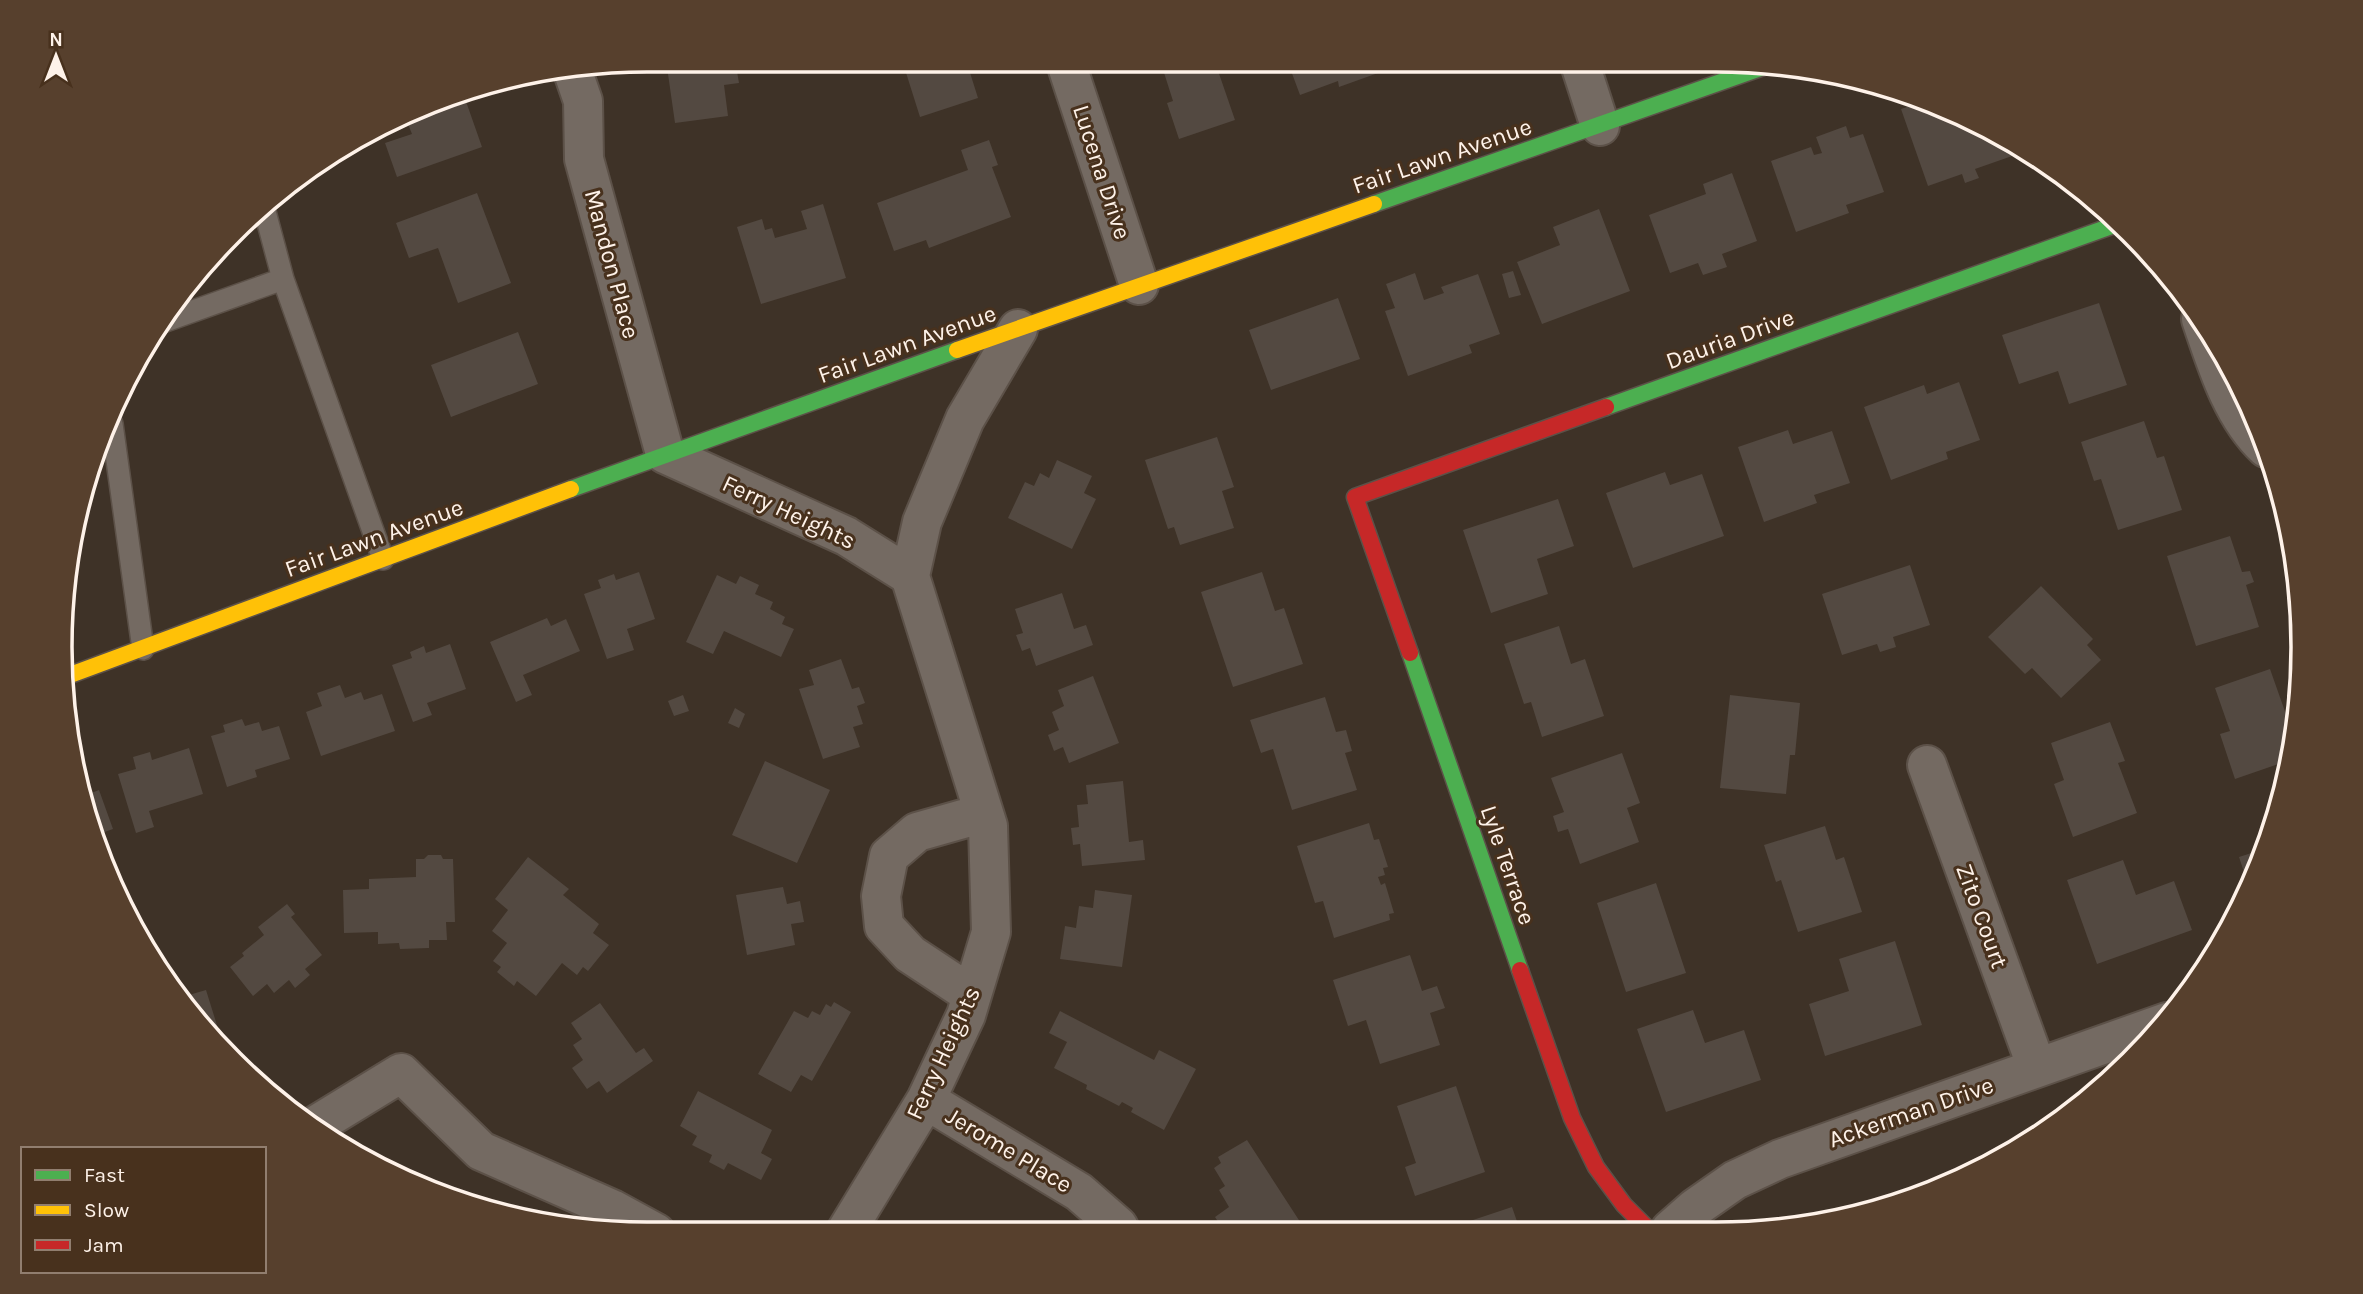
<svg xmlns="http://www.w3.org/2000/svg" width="2363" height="1294" font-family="Karla,sans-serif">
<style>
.building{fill:#534941}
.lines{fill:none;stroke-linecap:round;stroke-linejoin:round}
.lane-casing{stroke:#5c5148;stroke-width:24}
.street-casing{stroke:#5c5148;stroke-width:42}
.fast-casing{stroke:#5c5148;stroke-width:19}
.slow-casing{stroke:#5c5148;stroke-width:19}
.jam-casing{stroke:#5c5148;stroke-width:19}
.lane{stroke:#746a62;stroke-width:21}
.street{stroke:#746a62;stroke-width:38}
.fast{stroke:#4caf50;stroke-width:16}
.slow{stroke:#ffc107;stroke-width:16}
.jam{stroke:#c62828;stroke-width:16}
.labels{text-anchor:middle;stroke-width:6;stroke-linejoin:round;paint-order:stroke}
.street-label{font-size:24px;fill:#fef2e9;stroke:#48311d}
.rim{fill:none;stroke:#fef2e9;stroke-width:3.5}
</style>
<rect width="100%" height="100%" fill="#3e3227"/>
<path class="building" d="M666,60H735L739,83L724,85L728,116L675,123Z
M902,60H966L978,98L920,117Z
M1160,60H1220L1215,62L1235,120L1179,139L1167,103L1173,101Z
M1287,60H1373L1378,73L1339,87L1338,81L1300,95Z
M462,90L482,147L397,177L385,143L412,134L406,119Z
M1922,102L1940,109L1942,113L1946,112L2009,138L2015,155L1975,169L1979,178L1965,183L1962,174L1928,186L1901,109Z
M1846,126L1850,138L1863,134L1884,192L1846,205L1849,213L1796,232L1771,161L1811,147L1814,155L1822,153L1816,137Z
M989,140L998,165L992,167L1011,217L929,248L926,240L894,251L877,203L968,170L961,150Z
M1732,173L1757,241L1722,254L1727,267L1703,275L1698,263L1670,273L1649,215L1706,194L1703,184Z
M477,193L511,283L458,303L438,248L409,258L396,223Z
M823,204L846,278L761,304L737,227L762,219L765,230L772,228L775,238L807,229L801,211Z
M1599,209L1630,291L1542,324L1517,262L1560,245L1553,227Z
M1513,271L1521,295L1509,298L1502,274Z
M1415,273L1424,300L1444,293L1441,287L1478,274L1500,334L1469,345L1472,353L1408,376L1385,311L1395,308L1386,284Z
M1338,298L1360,359L1271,390L1249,330Z
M2099,303L2127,385L2069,404L2058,371L2019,384L2002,335Z
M518,332L538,384L451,417L431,365Z
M1959,382L1980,440L1946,452L1948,459L1891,480L1864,407L1924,385L1927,394Z
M2144,421L2157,458L2164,456L2182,510L2118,530L2101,479L2094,481L2081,442Z
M1788,430L1793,444L1832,431L1850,483L1814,495L1817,503L1764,522L1738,447Z
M1217,437L1234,487L1222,491L1234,528L1180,545L1174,527L1168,529L1145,460Z
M1057,460L1092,476L1084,493L1096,499L1072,549L1008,518L1025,482L1034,486L1040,473L1049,478Z
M1665,472L1670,485L1702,474L1724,536L1633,568L1606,493Z
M1558,499L1574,546L1537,559L1548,594L1491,613L1463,530Z
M2230,536L2242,572L2250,571L2254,582L2246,585L2259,627L2196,646L2167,556Z
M1910,565L1930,625L1893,637L1896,647L1880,652L1877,644L1842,655L1822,594Z
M639,572L655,619L627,629L634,650L607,659L584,594L601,588L598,580L614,574L616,580Z
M1262,572L1275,611L1284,608L1303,664L1233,687L1201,592Z
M717,575L736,584L740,576L759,585L755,594L773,602L770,609L785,617L782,624L794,629L781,657L724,631L713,654L686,642Z
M2041,586L2093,639L2087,645L2101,660L2061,698L2032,668L2025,674L1988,637Z
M1062,593L1074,629L1086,625L1093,645L1036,666L1030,648L1022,651L1016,635L1023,633L1015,609Z
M547,618L551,626L566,619L580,651L523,675L532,695L516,702L490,642Z
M1559,626L1571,664L1585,659L1604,716L1542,737L1531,702L1524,704L1504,644Z
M450,644L466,689L427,703L432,715L413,722L392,665L412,658L410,652L424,646L426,653Z
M841,659L852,689L859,687L865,703L857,706L863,724L853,727L860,747L823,759L799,689L814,685L809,670Z
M2270,669L2295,740L2290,760L2235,779L2220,734L2230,731L2215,688Z
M1093,676L1119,743L1069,763L1063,747L1054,751L1048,735L1059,730L1052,712L1064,706L1058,690Z
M340,685L345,698L361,692L364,700L382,694L395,731L321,756L306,712L322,706L317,693Z
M683,695L689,711L674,716L668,701Z
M1730,695L1800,703L1795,755H1790L1786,794L1720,788Z
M1325,697L1336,732L1346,730L1352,751L1345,753L1357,790L1292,810L1273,749L1261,753L1250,720Z
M735,708L745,714L739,728L728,723Z
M242,719L245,726L259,722L262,731L279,726L290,759L255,770L257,777L227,787L211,736L225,732L223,725Z
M2110,722L2125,761L2118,763L2137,813L2073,837L2054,784L2064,780L2051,743Z
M189,748L203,794L149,811L154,827L136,833L118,774L136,769L133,757L150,752L152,760Z
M1622,753L1640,803L1627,808L1639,842L1580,864L1568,829L1558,832L1553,816L1564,812L1551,778Z
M765,761L830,790L797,863L732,835Z
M1123,781L1129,842L1143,840L1145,860L1082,866L1080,844L1073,845L1071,828L1079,827L1077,805L1088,804L1086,785Z
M99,790L113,829L96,835L86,795Z
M2279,806L2277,815L2274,829L2268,810Z
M1369,823L1374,840L1379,839L1388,867L1383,868L1385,875L1378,877L1381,885L1385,883L1394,913L1389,914L1390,920L1334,938L1323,901L1315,903L1297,846Z
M1825,826L1836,860L1844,857L1862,912L1798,932L1781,880L1776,882L1764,845Z
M2267,848L2249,887L2239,857Z
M428,855H441L443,859H453L455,922H446L447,940H429V948L400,949L399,943L378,944V932L344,933L343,890L369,889V879L416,877V859H424Z
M528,857L569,889L563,895L599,924L593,933L609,945L588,971L583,967L577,975L562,963L536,996L517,981L514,986L497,972L501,967L493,961L507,943L492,931L508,910L495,899Z
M2123,860L2136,895L2174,881L2192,930L2097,964L2067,880Z
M1656,883L1686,973L1626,992L1597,903Z
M783,887L787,904L800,901L804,922L791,924L795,945L747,955L736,895Z
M1095,890L1132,895L1122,967L1060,959L1065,926L1076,928L1079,906L1093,908Z
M287,904L295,914L291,917L322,955L305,969L310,975L295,988L289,980L274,993L267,984L253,996L230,967L244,956L242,953L264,935L258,927Z
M1895,941L1922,1025L1825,1056L1809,1004L1849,991L1839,959Z
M1410,955L1422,991L1437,986L1445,1008L1430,1013L1440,1045L1380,1064L1366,1020L1348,1026L1333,980Z
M206,990L225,1051L206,1035L182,997Z
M834,1002L851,1012L812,1081L801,1075L791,1092L758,1074L794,1011L808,1018L812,1011L820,1015L826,1004L831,1007Z
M600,1003L636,1053L644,1048L653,1061L607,1093L599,1081L587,1089L572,1068L583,1060L573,1045L582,1039L571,1023Z
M1693,1010L1705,1043L1744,1030L1761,1080L1666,1112L1637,1029Z
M1060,1011L1154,1060L1159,1050L1196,1069L1164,1130L1131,1112L1133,1108L1122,1102L1119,1106L1086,1089L1087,1085L1054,1068L1067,1042L1049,1033Z
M1456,1086L1485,1172L1415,1196L1405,1167L1416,1163L1397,1106Z
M698,1091L772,1130L761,1153L772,1159L761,1180L728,1163L724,1170L709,1162L712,1155L692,1145L697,1136L680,1126Z
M1247,1140L1306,1231H1224L1215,1217L1229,1207L1219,1190L1225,1186L1214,1168L1221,1163L1218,1157Z
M1512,1207L1520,1230L1443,1231V1230Z"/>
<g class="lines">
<g class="lane-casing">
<path id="lane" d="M264,208L283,279
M157,324L283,279L383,559
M112,424L143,649"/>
</g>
<g class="street-casing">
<path id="street" d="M1065,60L1139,285
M1579,61L1600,126
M573,72L583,101L584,159L665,454L846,536L910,576
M2201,319C2216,363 2231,415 2266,448
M1927,765L2037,1068
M972,995L910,954L884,926L881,896L889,856L917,832L984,813
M926,1100L1079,1192L1118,1226L1121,1232
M316,1125L401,1073L481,1151L612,1209L656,1233
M1670,1230L1695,1208L1735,1180L1780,1159L2167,1022
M845,1233L926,1100L966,1015L991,932L988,826L910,576L922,522L965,419L1018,329"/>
</g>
<g class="fast-casing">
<path id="fast" d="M1374,204L1772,64
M1606,407L2120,223
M571,489L957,350
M1410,653L1520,970"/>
</g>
<g class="slow-casing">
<path id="slow" d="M957,350L1374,204
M62,678L571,489"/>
</g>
<g class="jam-casing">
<path id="jam" d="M1410,653L1355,497L1606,407
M1520,970L1572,1118L1596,1167L1624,1205L1649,1230"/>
</g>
<use href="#lane" class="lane"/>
<use href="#street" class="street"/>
<use href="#fast" class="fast"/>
<use href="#slow" class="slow"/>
<use href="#jam" class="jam"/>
</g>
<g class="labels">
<g class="street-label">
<text transform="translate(1442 156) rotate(-19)" y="8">Fair Lawn Avenue</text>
<text transform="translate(1102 172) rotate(72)" y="8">Lucena Drive</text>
<text transform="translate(612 264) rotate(75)" y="8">Mandon Place</text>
<text transform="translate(1730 339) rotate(-20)" y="8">Dauria Drive</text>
<text transform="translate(907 344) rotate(-20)" y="8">Fair Lawn Avenue</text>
<text transform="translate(789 512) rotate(25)" y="8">Ferry Heights</text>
<text transform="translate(374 538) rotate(-20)" y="8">Fair Lawn Avenue</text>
<text transform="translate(1508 865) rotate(71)" y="8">Lyle Terrace</text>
<text transform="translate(1982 916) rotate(70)" y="8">Zito Court</text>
<text transform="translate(943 1053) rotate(-65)" y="8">Ferry Heights</text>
<text transform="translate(1911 1112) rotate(-19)" y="8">Ackerman Drive</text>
<text transform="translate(1009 1150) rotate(31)" y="8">Jerome Place</text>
</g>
</g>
<path d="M0 0H2363V1294H0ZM647 72H1716A575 575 0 0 1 2291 647V647A575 575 0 0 1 1716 1222H647A575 575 0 0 1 72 647V647A575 575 0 0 1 647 72Z" fill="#57402d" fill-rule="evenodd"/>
<path class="rim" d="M647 72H1716A575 575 0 0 1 2291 647V647A575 575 0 0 1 1716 1222H647A575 575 0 0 1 72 647V647A575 575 0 0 1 647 72Z"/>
<rect x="21" y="1147" width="245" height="126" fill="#48311d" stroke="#917e6f" stroke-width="2"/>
<rect x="35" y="1170" width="35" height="10" fill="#4caf50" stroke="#917e6f" stroke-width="2"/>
<text x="84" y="1182" font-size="21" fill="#fef2e9">Fast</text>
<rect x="35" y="1205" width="35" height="10" fill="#ffc107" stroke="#917e6f" stroke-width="2"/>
<text x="84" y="1217" font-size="21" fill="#fef2e9">Slow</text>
<rect x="35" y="1240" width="35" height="10" fill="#c62828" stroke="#917e6f" stroke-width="2"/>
<text x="84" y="1252" font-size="21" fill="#fef2e9">Jam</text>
<g transform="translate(56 56)" stroke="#48311d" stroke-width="5" paint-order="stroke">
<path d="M0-5L12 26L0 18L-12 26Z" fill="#fef2e9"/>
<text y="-10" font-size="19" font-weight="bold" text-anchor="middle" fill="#fef2e9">N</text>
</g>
</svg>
